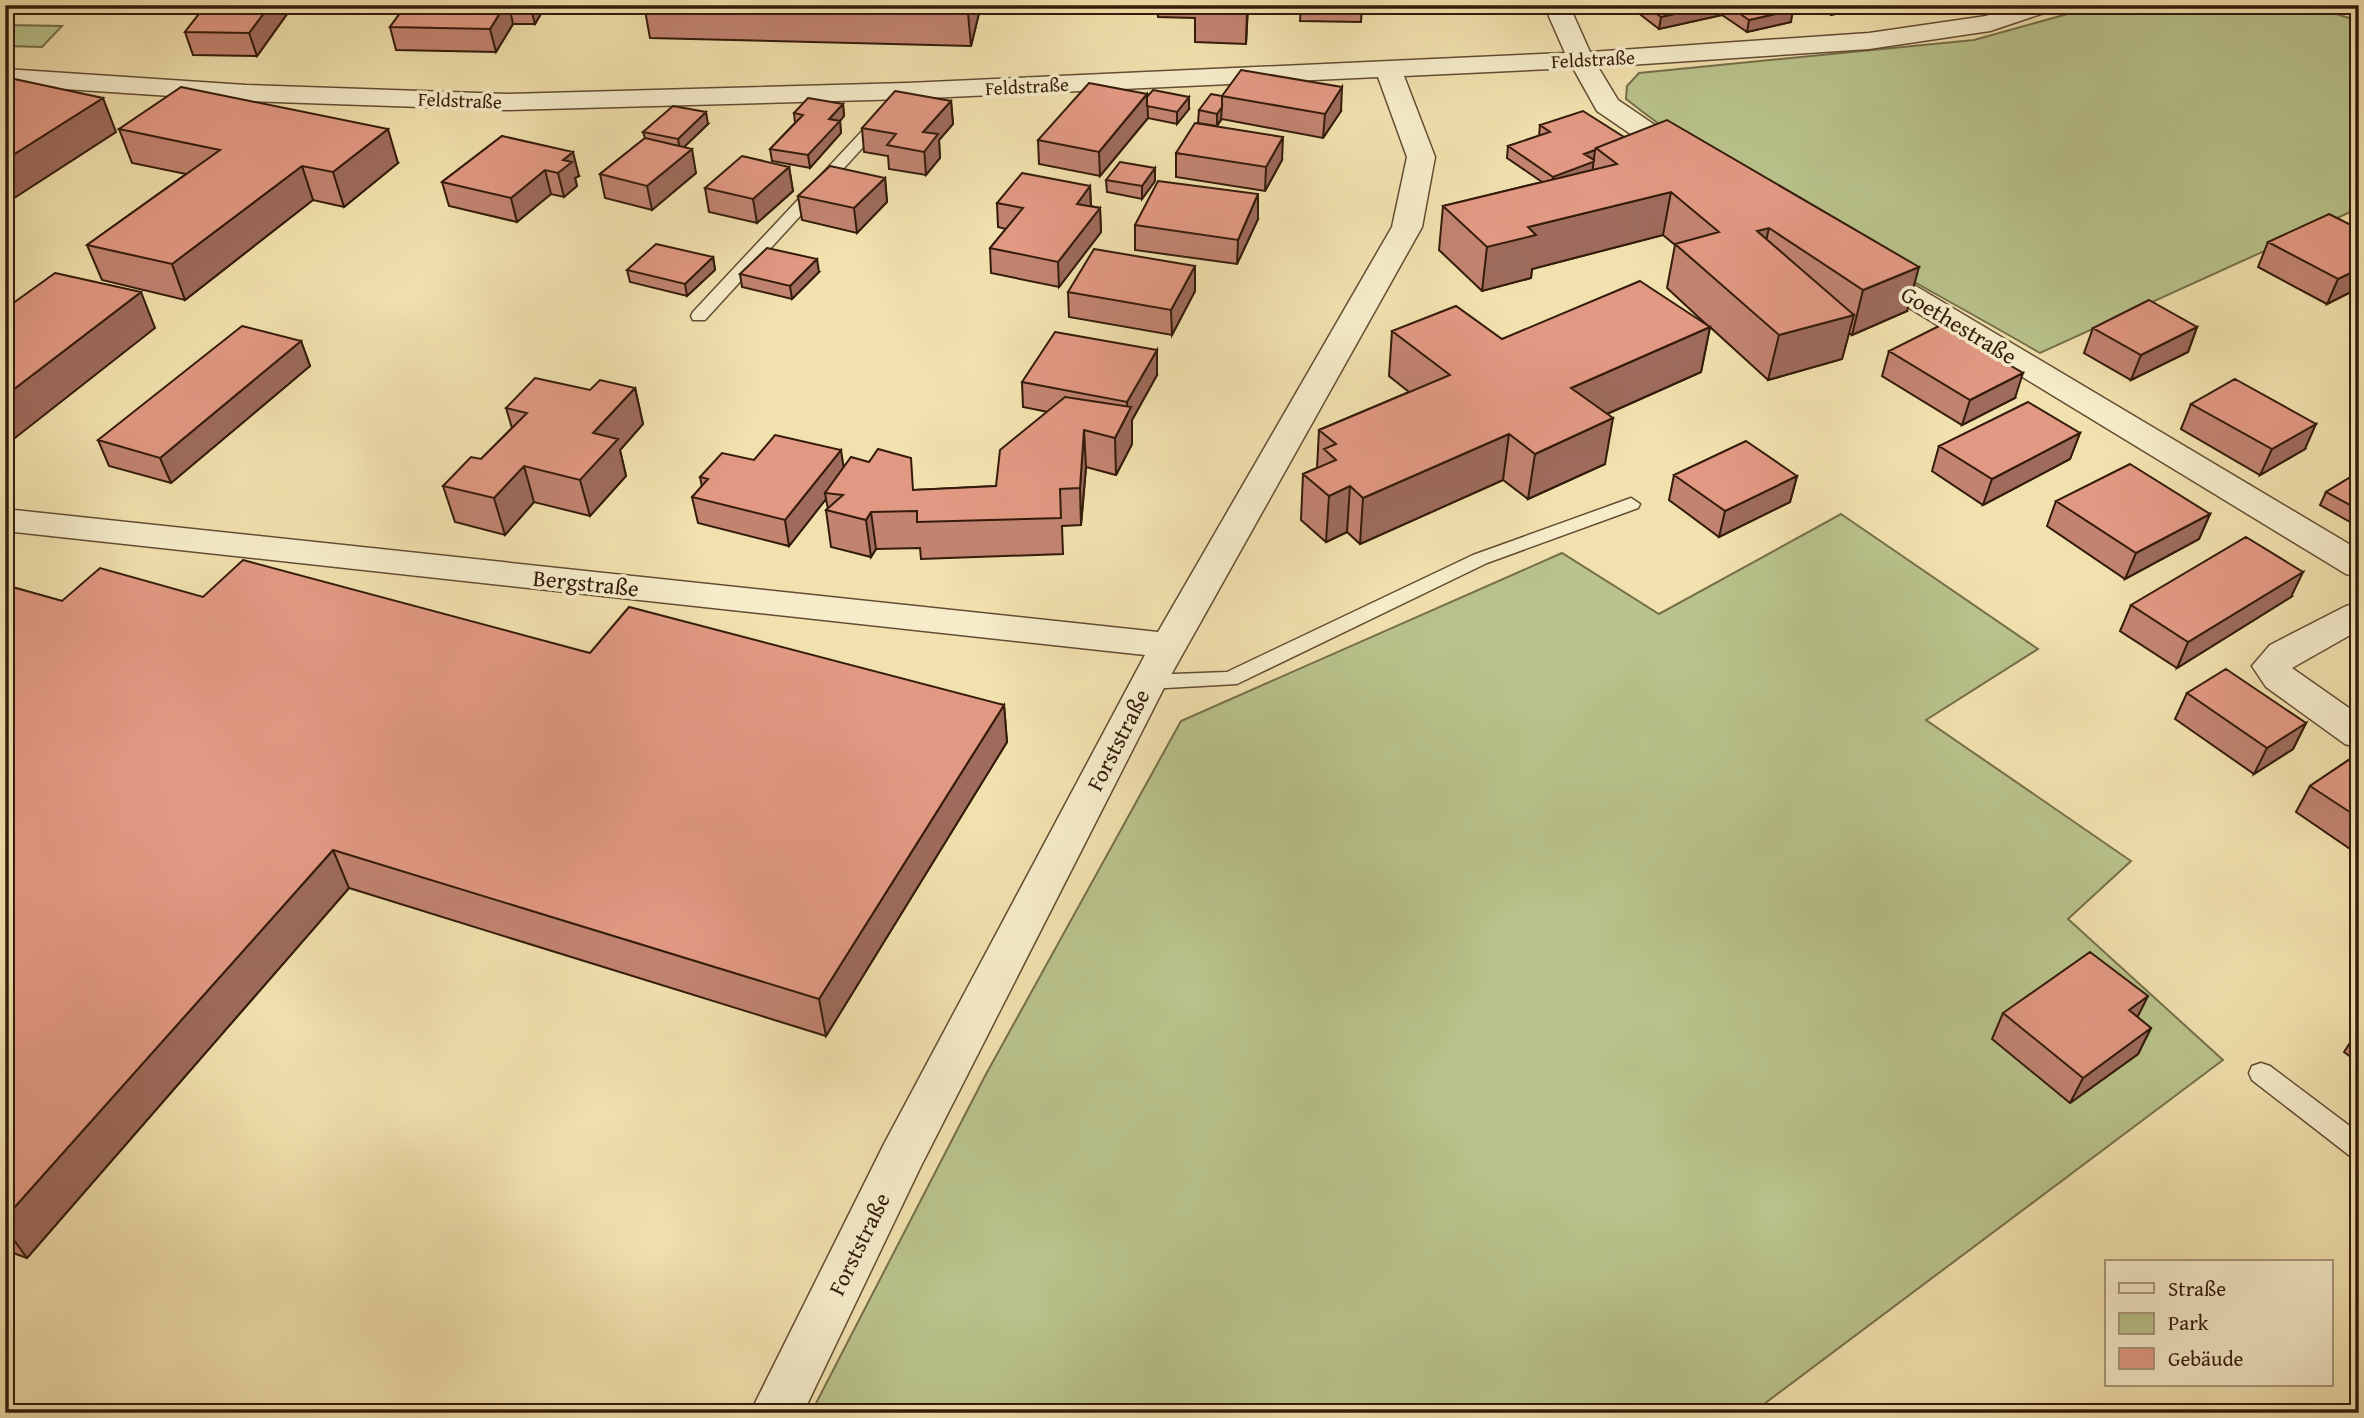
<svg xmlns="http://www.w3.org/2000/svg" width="2364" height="1418" font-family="'Gentium Book Plus',serif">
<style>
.green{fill:#b9c38b;stroke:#766f4a;stroke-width:2}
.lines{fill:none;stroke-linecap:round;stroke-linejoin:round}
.service-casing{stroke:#634c33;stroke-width:3}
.minor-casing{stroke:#634c33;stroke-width:3}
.service{fill:#f6ecca;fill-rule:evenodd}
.minor{fill:#f6ecca;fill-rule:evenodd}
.wall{fill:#c28471;stroke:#341b0a;stroke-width:2}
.shaded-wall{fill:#9e6b5c;stroke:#341b0a;stroke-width:2}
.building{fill:#e29983;stroke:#341b0a;stroke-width:2}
.labels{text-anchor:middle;stroke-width:7;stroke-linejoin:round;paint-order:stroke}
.far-street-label{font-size:19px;fill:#341b0a;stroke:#f6ecca}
.street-label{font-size:23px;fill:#341b0a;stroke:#f6ecca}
</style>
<rect width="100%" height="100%" fill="#f1e1ae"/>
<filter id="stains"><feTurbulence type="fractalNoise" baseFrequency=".00286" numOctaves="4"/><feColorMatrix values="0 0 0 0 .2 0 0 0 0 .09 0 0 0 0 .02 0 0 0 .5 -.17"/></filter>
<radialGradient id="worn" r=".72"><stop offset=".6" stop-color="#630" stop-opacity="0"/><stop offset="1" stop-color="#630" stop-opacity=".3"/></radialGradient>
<path class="green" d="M2100,5H2307L2359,21V208L2040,353C1902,273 1752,198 1626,99L1627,86L1639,73L1974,40Z
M5,25L62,26L42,47L5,46Z
M1841,514L2038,649L1926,720L2131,861L2068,919L2223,1060L1752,1413H811L985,1076L1181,721L1562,553L1659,614Z"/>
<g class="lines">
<g class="service-casing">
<path id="service" d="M882,114L889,118L887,121L705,320H693L691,316L693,312L877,115Z
M1631,498L1640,504L1638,508L1487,563L1237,684L1148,689L1141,687L1138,682L1141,677L1148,675L1227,672L1473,555Z
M2261,1063L2270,1066L2359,1133V1159L2350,1156L2252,1080L2249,1073L2252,1066Z"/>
</g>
<g class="minor-casing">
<path id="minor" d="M1544,5H1569L1590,52L1869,33L1986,16L2018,5H2056L2053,10L1990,31L1869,49L1598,67L1618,100L1696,153L1700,159L1696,165L1686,167L1676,165L1597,111L1573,68L1404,76L1435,157L1422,227L1167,682L920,1168L803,1413H750L884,1144L1145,655L5,531V509L1158,632L1392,227L1407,157L1378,77L907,99L508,110L246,101L5,85V69L246,85L508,94L907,83L1565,53Z
M1866,260L1877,263L2359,550V577L2346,574L1855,275L1851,269L1855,263Z
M2359,603V630L2292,668L2359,715V748L2345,744L2266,687L2252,666L2270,645L2346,606Z"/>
</g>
<use href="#service" class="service"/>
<use href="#minor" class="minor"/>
</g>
<path class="wall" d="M206,5H284L287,14L257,56L193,55L185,32Z
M316,5H372L368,10L317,9Z
M406,5H546L535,24H513L496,52L396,50L390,27Z
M644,5H981L971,46L650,38Z
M1157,5H1248L1246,44L1195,42V18L1158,17Z
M1301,5H1362L1361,22L1300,21Z
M1419,5H1478V10L1419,9Z
M1628,5H1786L1791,22L1747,32L1722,15L1659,29Z
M1818,5H1876L1831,15Z
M1147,94V97L1189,109L1177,124L1148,118L1100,176L1039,164L1038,140Z
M1222,96L1341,111L1323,138L1222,119L1217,126L1198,123L1199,110Z
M951,101L953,124L939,140L940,158L926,175L889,169L888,156L864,152L862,128Z
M843,104L844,116L840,121L841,133L810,168L772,161L770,149L795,123L794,113Z
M708,124L684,147L696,173L652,210L605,198L600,174L645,138L643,132Z
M1540,125L1623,137L1907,311L1852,335L1849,333L1842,359L1768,380L1710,327L1701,372L1607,414L1605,464L1528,499L1503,480L1360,544L1347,532L1326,542L1301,520L1303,474L1317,468L1319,430L1409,392L1389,376L1392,331L1502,339L1709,327L1667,288L1675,245L1663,235L1532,269L1531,278L1482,291L1439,250L1443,206L1542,182L1507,158L1508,146L1539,136Z
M119,129L398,163L344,207L313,200L185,300L102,280L87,245L186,174L132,163Z
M502,136L579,176L575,178L577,186L564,197L551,194L517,222L449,206L442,182Z
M1176,153L1282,160L1265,191L1176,177Z
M789,167L793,191L757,223L709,212L705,188Z
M1155,168V181L1142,199L1107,192L1106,180Z
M885,178L887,202L857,233L802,220L798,196Z
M1090,186L1091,206L1100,208L1101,232L1059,287L991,273L990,248L1006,229L998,227L997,203Z
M1258,219L1237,264L1135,250V225Z
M2359,229V288L2327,304L2258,267L2268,242Z
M713,257L715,270L687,296L630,282L627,270Z
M1195,266V291L1172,335L1069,317L1068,292Z
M819,272L792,299L742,287L740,274Z
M2197,327L2188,352L2131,380L2084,353L2093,328Z
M301,341L310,366L171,483L109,466L98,440Z
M1889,351L2015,398L1962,425L1882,376Z
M1157,375L1132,420V444L1116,475L1086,467L1081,525L1062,526L1063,554L921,559L920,548L876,549L871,557L831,547L826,510L828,509L826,499L789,546L698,523L692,497L702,487L700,477L754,460L844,467L914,490L996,486L1048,412L1023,407L1022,382Z
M635,388L643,424L620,450L626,476L590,516L534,502L505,535L455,522L443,486L481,459L512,428L506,408L590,390Z
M2191,404L2305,449L2260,475L2181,429Z
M2080,433L2070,459L1983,505L1932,471L1939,446Z
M2359,472V527L2320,505L2326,492Z
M1674,475L1797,476L1790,502L1719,537L1669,500Z
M2056,501L2210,514L2199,539L2125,579L2047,526Z
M5,585L62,601L590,653L1004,705L1007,742L826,1036L349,888L27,1258L5,1250Z
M2291,597L2177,668L2120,631L2131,605Z
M2187,693L2306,723L2293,749L2254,774L2175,719Z
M2359,700V718L2352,713Z
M2359,753V855L2296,812L2310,786Z
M2003,1013L2137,1017L2151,1028L2138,1054L2070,1103L1992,1039Z
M2359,1029V1063L2344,1052Z"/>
<path class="shaded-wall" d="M270,5H284L287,14L257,56L249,33Z
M505,5H509L513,24L496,52L490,29Z
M530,5H546L535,24Z
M970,5H981L971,46L968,13Z
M1247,5H1248L1246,44L1247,11Z
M1715,5H1724L1722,15L1659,29L1661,17Z
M1833,5H1876L1831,15Z
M1957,5H1982L1956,9Z
M1793,10L1791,22L1747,32L1749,20Z
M1342,87L1341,111L1323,138L1325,114Z
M1147,94L1148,118L1100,176L1099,152Z
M1189,97V109L1177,124V112Z
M103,98L116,132L5,204V160Z
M951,101L953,124L939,140L940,158L926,175L923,132Z
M843,104L844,116L840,121L841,133L810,168L808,155L829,119Z
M1222,107L1221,119L1217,126V114Z
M706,112L708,124L680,151L678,139Z
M388,129L398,163L344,207L333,172Z
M1283,137L1282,160L1265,191L1266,167Z
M692,149L696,173L652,210L647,186Z
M1595,150L1592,175L1551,189L1553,177L1584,154Z
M573,152L579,176L575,178L577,186L564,197L558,173L563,160Z
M302,166L313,200L185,300L172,264Z
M789,167L793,191L757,223L753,199Z
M1155,168V181L1142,199V186Z
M545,170L551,194L517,222L511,198Z
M885,178L887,202L857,233L854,208Z
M1090,186L1091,211L1077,204Z
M1671,192L1663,235L1532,269L1531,278L1482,291L1487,247L1528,227Z
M1258,194V219L1237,264L1238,240Z
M1100,208L1101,232L1059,287L1058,262Z
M1769,228L1759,272L1757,231Z
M713,257L715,270L687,296L685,284Z
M817,259L819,272L792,299L790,286Z
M1195,266V291L1172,335L1171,310Z
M1919,267L1907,311L1852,335L1863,290Z
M2359,269V288L2327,304L2338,279Z
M141,292L155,328L6,445L5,396Z
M1854,315L1842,359L1768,380L1779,335Z
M1710,327L1701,372L1564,433L1571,388Z
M2197,327L2188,352L2131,380L2141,355Z
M301,341L310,366L171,483L160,458Z
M1157,350V375L1132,420V444L1116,475L1115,438L1127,415V402Z
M2023,373L2015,398L1962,425L1970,400Z
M635,388L643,424L620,450L626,476L590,516L580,480L593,433Z
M1613,418L1605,464L1528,499L1535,454Z
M2316,424L2305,449L2260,475L2272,449Z
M1084,430L1086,467L1081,525L1080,488Z
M2080,433L2070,459L1983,505L1992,479Z
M1509,434L1503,480L1360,544L1363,498Z
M841,450L845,476L825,493L826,499L789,546L785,520Z
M524,466L534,502L505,535L494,498Z
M1797,476L1790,502L1719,537L1725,511Z
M1350,486L1347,532L1326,542L1329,496Z
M871,512L876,549L871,557L866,520Z
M2210,514L2199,539L2125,579L2136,553Z
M2303,572L2291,597L2177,668L2188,642Z
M1004,705L1007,742L826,1036L819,999Z
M2306,723L2293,749L2254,774L2267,748Z
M333,850L349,888L27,1258L5,1228V1218Z
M2148,996L2135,1022L2129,1010Z
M2151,1028L2138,1054L2070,1103L2083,1078Z"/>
<path class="building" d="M206,5H270L249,33L185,32Z
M406,5H505L490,29L390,27Z
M970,5L968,13L644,6V5Z
M1196,5H1247V11L1195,10Z
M1645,5H1715L1661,17Z
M1727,5H1786L1793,10L1749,20Z
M1241,70L1342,87L1325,114L1222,96Z
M5,77L103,98L5,160Z
M1089,83L1147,94L1099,152L1038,140Z
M181,87L388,129L333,172L302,166L172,264L87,245L220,150L119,129Z
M1153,90L1189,97L1177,112L1147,106V97Z
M895,91L951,101L923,132L938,134L924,152L887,145L896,134L862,128Z
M1211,94L1222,96V107L1217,114L1199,110Z
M808,98L843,104L829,119L840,121L808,155L770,149L803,115L794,113Z
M673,106L706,112L678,139L643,132Z
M1583,111L1624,137L1596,148L1595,150L1584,154L1594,160L1593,162L1553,177L1508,146L1550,132L1540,125Z
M1667,120L1919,267L1863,290L1769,228L1757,231L1854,315L1779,335L1675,244L1719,232L1671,192L1528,227L1536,235L1487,247L1443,206L1617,164L1596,148Z
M1195,123L1283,137L1266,167L1176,153Z
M502,136L573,152L563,160L572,162L558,173L545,170L511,198L442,182Z
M645,138L692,149L647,186L600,174Z
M742,156L789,167L753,199L705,188Z
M1120,162L1155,168L1142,186L1106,180Z
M830,166L885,178L854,208L798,196Z
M1022,173L1090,186L1077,204L1100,208L1058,262L990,248L1023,208L997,203Z
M1158,181L1258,194L1238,240L1135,225Z
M2329,214L2359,229V269L2338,279L2268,242Z
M656,244L713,257L685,284L627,270Z
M767,248L817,259L790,286L740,274Z
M1094,249L1195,266L1171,310L1068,292Z
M55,273L141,292L5,396V309Z
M1640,281L1710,327L1571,388L1613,418L1535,454L1509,434L1363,498L1350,486L1329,496L1303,474L1336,460L1324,449L1336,444L1319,430L1450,375L1392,331L1456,306L1502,339Z
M2149,300L2197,327L2141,355L2093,328Z
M1941,325L2023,373L1970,400L1889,351Z
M242,326L301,341L160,458L98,440Z
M1055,332L1157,350L1127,402L1022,382Z
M535,378L590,390L600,380L635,388L593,433L618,439L580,480L524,466L494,498L443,486L471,457L481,459L527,413L506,408Z
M2235,379L2316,424L2272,449L2191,404Z
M1065,397L1131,407L1115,438L1084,430L1080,488L1060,489L1061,518L917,522V511L871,512L866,520L826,510L843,495L825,493L851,457L869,462L878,449L911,458L913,490L996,486L1000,450Z
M2028,402L2080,433L1992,479L1939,446Z
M775,435L841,450L785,520L692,497L708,479L700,477L722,453L754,460Z
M1746,441L1797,476L1725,511L1674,475Z
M2130,464L2210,514L2136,553L2056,501Z
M2359,472V510L2326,492Z
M2246,537L2303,572L2188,642L2131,605Z
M243,560L590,653L629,607L1004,705L819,999L333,850L5,1218V585L62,601L100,568L203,597Z
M2226,669L2306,723L2267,748L2187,693Z
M2359,753V818L2310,786Z
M2090,952L2148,996L2129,1010L2151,1028L2083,1078L2003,1013Z"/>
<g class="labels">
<g class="far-street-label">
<text transform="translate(1593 59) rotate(-3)" y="7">Feldstraße</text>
<text transform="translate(1027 86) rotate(-3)" y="7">Feldstraße</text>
<text transform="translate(460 100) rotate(2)" y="7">Feldstraße</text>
</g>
<g class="street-label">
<text transform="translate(1959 325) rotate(31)" y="8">Goethestraße</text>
<text transform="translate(586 583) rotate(6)" y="8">Bergstraße</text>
<text transform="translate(1118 740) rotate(-63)" y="8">Forststraße</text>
<text transform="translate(859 1244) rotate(-64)" y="8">Forststraße</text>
</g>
</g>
<rect width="2364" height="1418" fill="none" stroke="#f1e1ae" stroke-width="28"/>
<rect x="7" y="7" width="2350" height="1404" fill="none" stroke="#341b0a" stroke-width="3.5"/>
<rect x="14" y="14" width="2336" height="1390" fill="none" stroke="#341b0a" stroke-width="2"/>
<rect x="2105" y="1260" width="228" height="126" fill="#f6ecca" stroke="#a8987d" stroke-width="2"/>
<rect x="2119" y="1283" width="35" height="10" fill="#f6ecca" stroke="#a8987d" stroke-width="2"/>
<text x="2168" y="1296" font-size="21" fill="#341b0a">Straße</text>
<rect x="2119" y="1313" width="35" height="21" fill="#b9c38b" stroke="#a8987d" stroke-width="2"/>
<text x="2168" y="1330" font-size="21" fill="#341b0a">Park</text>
<rect x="2119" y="1348" width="35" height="21" fill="#e29983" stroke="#a8987d" stroke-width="2"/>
<text x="2168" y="1366" font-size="21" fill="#341b0a">Gebäude</text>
<rect width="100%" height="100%" filter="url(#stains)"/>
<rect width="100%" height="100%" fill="url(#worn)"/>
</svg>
